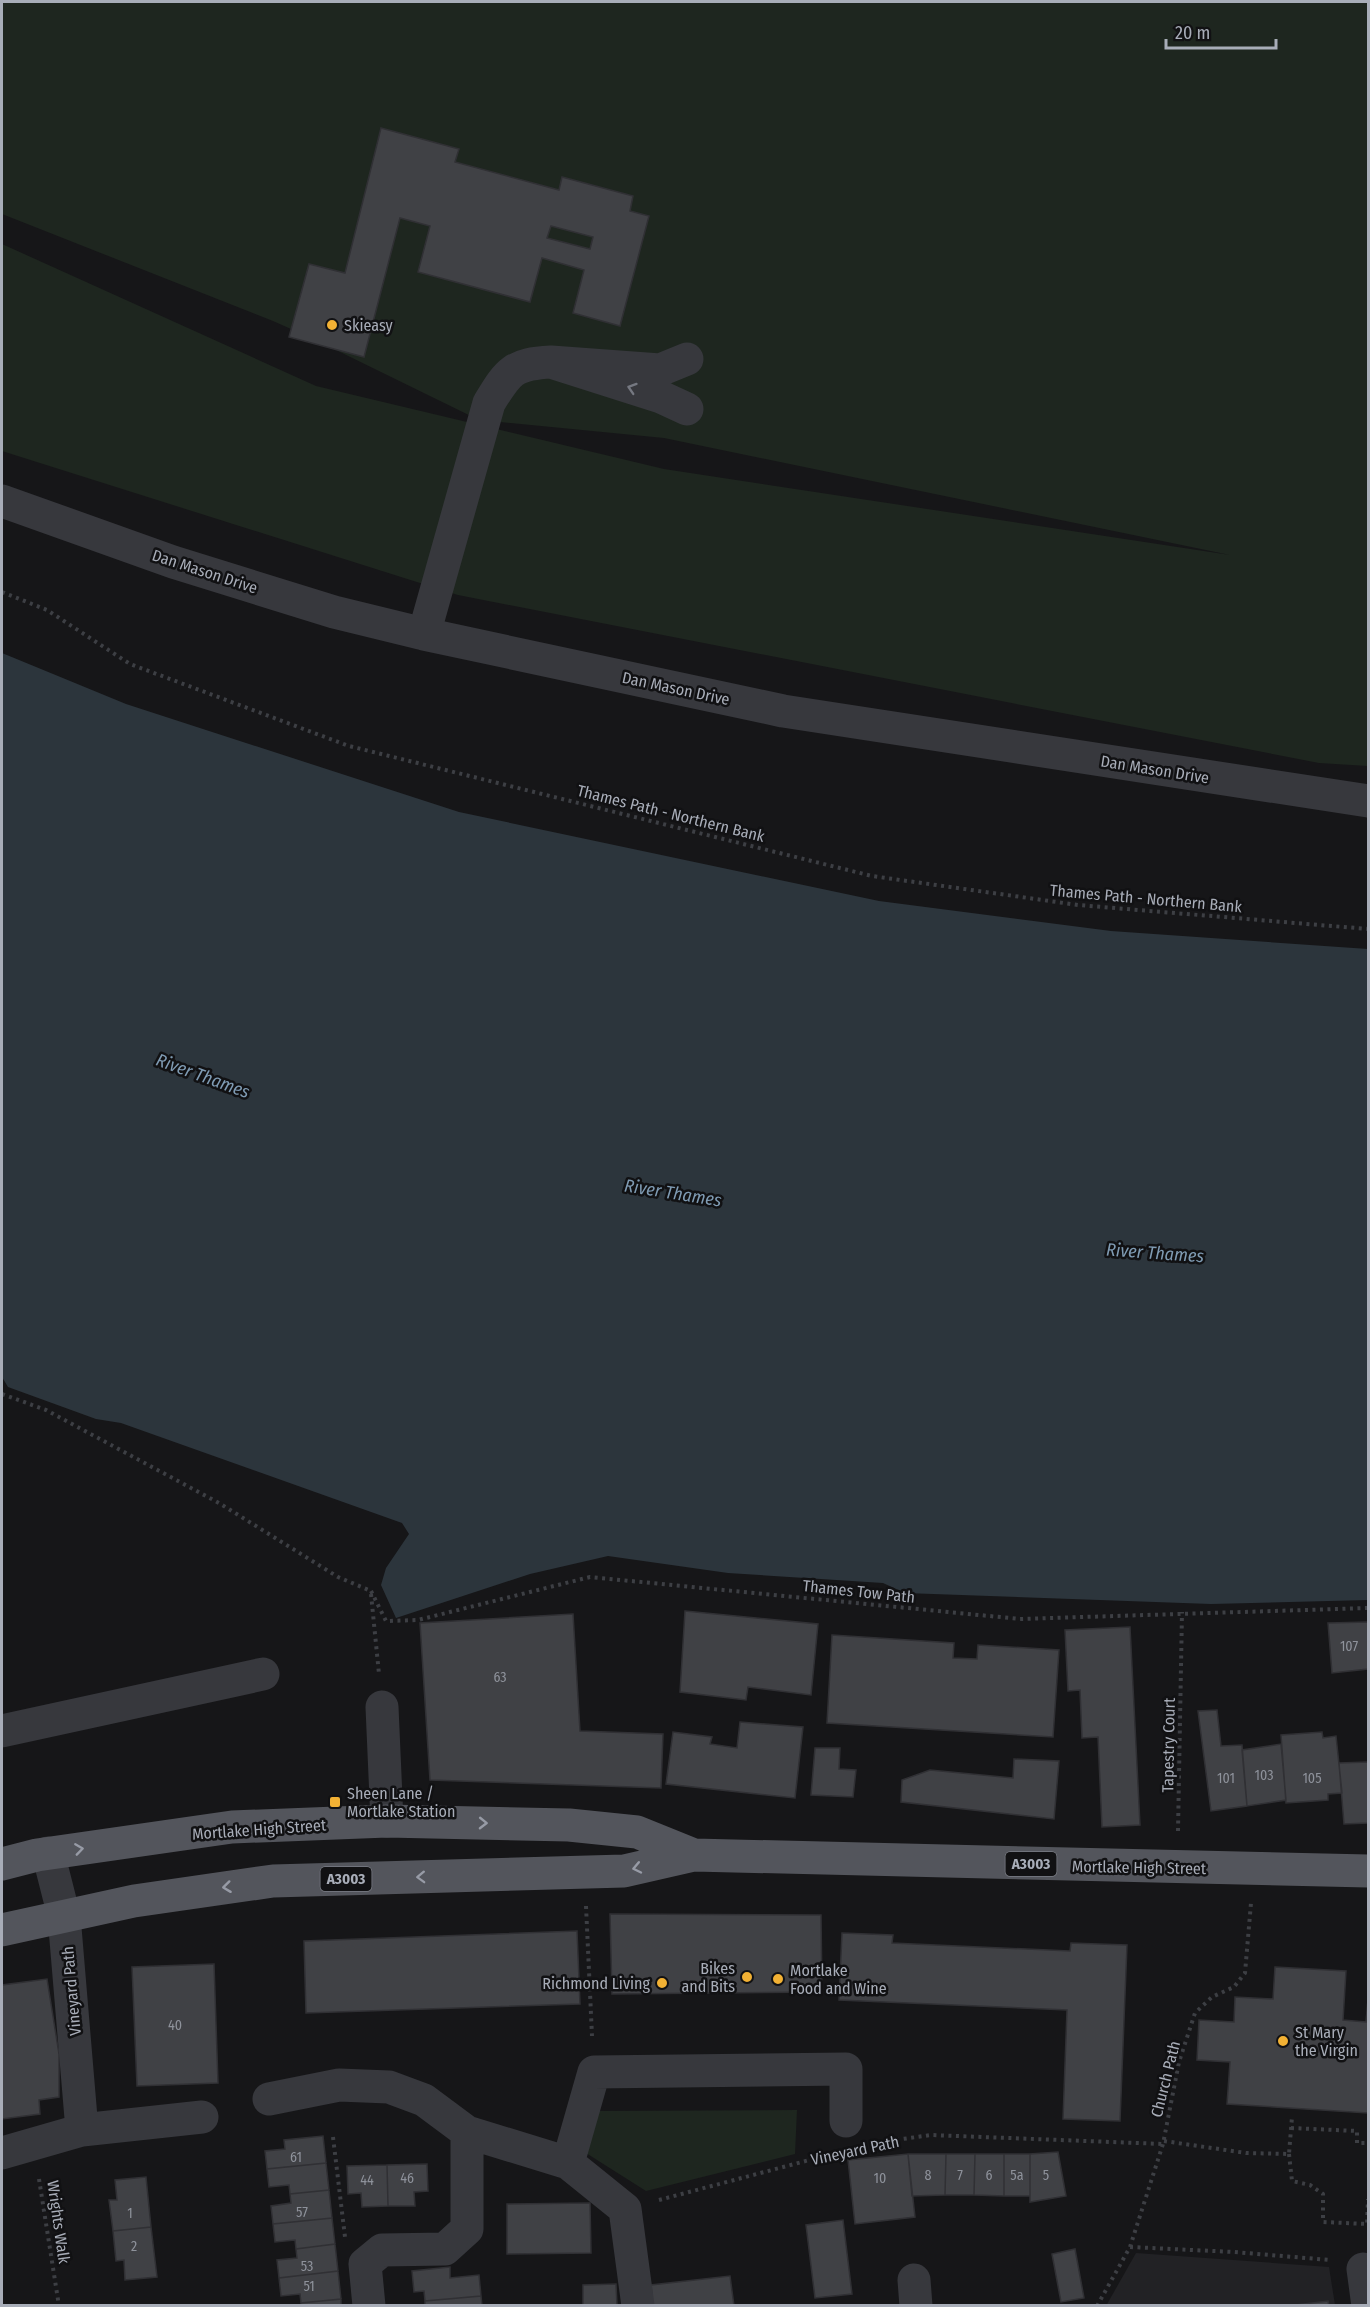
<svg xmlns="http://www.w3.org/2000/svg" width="1370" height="2307" font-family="'Fira Sans Condensed',sans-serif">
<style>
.built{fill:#222225}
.green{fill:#1e261f}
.water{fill:#2c353c}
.building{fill:#404145;stroke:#303034;stroke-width:1.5;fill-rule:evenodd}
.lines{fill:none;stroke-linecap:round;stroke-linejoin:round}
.path{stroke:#3d3f44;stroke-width:4;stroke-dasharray:3 4.5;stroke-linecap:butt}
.minor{stroke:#37383d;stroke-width:33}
.major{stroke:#53555c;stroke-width:33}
.oneway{stroke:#757881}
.oneway2{stroke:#979ba6}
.poi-dot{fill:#f2b134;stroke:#111113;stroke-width:2}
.labels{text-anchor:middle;stroke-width:5;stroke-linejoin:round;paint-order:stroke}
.number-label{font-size:14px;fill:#8e929b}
.shield{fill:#111113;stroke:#7b7e86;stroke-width:1.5}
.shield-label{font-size:15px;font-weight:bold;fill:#a8adb8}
.poi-label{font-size:16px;fill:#a8adb8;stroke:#111113;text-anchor:start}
.street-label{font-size:16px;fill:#a8adb8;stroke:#111113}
.water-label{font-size:18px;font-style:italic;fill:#7f9bb3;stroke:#111113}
</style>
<rect width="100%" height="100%" fill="#161618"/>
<path class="built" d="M1136,2253L1329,2267L1335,2305L1106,2306Z"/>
<path class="green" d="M2,2H1368V766L1319,763L458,595L2,451V244L316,386L664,469L1230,555L664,438L479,420L334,349L289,337L291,329L273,321L2,214Z
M797,2110L795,2154L646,2191L586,2153L595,2111Z"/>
<path class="water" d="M2,653L126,704L459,812L879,901L1111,931L1368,949V1600L1211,1604L905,1593L883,1583L728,1573L608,1556L530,1574L396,1618L381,1585L386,1568L409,1534L402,1523L121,1423L96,1419L8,1387L2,1377Z"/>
<path class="building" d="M381,128L459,149L455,162L559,190L562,177L633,196L630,211L649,216L620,326L573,313L584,270L542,258L530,302L418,272L430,226L400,218L364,357L289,337L309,264L345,273ZM551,226L593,237L590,249L547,238Z
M685,1611L818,1624L811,1695L748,1687L746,1700L680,1692Z
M573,1614L580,1731L663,1734L661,1788L430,1780L420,1623Z
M1368,1622V1669L1332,1673L1328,1623Z
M1130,1627L1140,1825L1102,1827L1098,1737L1082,1738L1080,1690L1068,1691L1065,1630Z
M832,1635L954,1643L953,1658L977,1659L978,1645L1059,1650L1053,1737L827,1723Z
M1217,1710L1221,1746L1242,1745L1247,1806L1211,1811L1198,1711Z
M740,1722L803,1727L795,1798L666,1784L673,1732L712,1737L710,1744L737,1748Z
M1322,1732L1323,1738L1336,1736L1342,1793L1328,1794V1800L1286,1803L1281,1735Z
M1281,1744L1286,1800L1247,1806L1242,1750Z
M815,1748H840L839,1769L856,1770L853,1797L811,1795Z
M1014,1759L1059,1761L1054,1819L901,1802L902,1780L930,1770L1013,1778Z
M1368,1762V1823L1344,1824L1339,1763Z
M610,1914L821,1915L822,1992L612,1994Z
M577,1931L580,2004L306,2013L304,1941Z
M842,1933L893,1935L892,1943L1070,1951L1071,1943L1127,1945L1120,2121L1063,2119L1067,2010L839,2000Z
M214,1964L218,2083L137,2086L132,1967Z
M1275,1967L1346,1971L1343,2020L1366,2022L1368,1999V2113L1227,2104L1230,2062L1197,2060L1199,2020L1234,2022L1235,1997L1273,1999Z
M47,1979L59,2054V2097L39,2100L40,2114L2,2119V1985Z
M323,2136L326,2163L267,2169L265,2151L285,2149L284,2140Z
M1058,2152L1066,2196L1030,2202V2154Z
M908,2154L915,2217L855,2224L848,2160Z
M908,2154H946L945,2195L912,2196Z
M946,2154H975L974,2195H945Z
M975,2154H1004V2196L974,2195Z
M1004,2154H1030V2196H1004Z
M326,2163L329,2190L290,2194L289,2185L269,2187L267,2169Z
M427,2164L428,2191L414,2192L415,2206H388L387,2165Z
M387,2165L388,2206L362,2207L361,2193L348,2194L347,2166Z
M146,2177L151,2227L113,2231L109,2200H117L115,2180Z
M329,2190L332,2218L273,2224L271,2206L291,2203L290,2194Z
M590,2203L591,2253L507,2254V2204Z
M332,2218L335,2244L296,2249L295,2240L275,2242L273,2224Z
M843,2220L852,2294L815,2298L806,2225Z
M151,2227L157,2277L125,2280L124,2260L116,2261L113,2231Z
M335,2244L338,2271L279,2278L277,2260L297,2258L296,2249Z
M1075,2249L1084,2298L1061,2302L1052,2254Z
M450,2267V2278L479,2275L481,2296L425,2301L424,2291L414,2292L412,2271Z
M338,2271L341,2299L301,2303L300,2294L281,2296L279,2278Z
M730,2276L734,2306H653L651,2285Z
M616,2284L617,2306H583V2285Z
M481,2296L482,2306H425V2301Z
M341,2299V2306H302L301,2303Z
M1328,2301L1329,2306H1287Z"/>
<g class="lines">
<path class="path" d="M2,592L47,610L130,664L349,746L872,876L1078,905L1368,929
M2,1394L46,1410L219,1503L338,1577L371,1591
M371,1591L386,1621L418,1620L590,1577L1020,1619L1368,1608
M371,1594L379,1674
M1178,1831L1182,1612
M586,1906L592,2036
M1291,2128L1357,2131V2143H1368
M333,2137L345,2237
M1164,2141L1246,2153L1289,2154L1292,2117
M874,2143L931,2135L1163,2144
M1289,2154L1292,2181L1310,2185L1323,2194V2222L1367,2224L1368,2199
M39,2179L59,2306
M659,2200L832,2154
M1130,2247L1234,2252L1330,2260
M1097,2306L1130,2247L1163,2144L1179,2062L1195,2013L1212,1997L1234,1987L1245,1973L1251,1903"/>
<path class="minor" d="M687,409L661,397L551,362L660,370L687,359
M2,501L173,562L334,612L424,634L783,711L1368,801
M424,634L489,403C508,372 512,364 551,362
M382,1707L387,1821
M2,1731L263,1674
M48,1853L64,1916L82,2130
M269,2099L339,2085L389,2087L424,2100L467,2132L568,2163L625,2209L638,2306
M2,2153L82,2130L202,2117
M568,2163L594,2072L846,2069V2121
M1363,2269L1368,2306
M914,2280L916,2306
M369,2306L365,2264L382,2250L445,2249L467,2229V2132"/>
<path class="major" d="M2,1864L37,1855L232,1827L387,1821L569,1825L637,1832L694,1855
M2,1930L134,1901L273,1881L624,1871L694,1855L1368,1871"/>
</g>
<defs><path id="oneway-chevron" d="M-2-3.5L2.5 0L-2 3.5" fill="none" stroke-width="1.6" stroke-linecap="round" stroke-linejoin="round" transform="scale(1.5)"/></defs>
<use class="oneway" href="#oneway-chevron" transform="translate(632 388) rotate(-162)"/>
<g class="oneway2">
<use href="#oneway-chevron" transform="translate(483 1823) rotate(1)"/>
<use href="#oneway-chevron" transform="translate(79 1849) rotate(-8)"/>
<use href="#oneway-chevron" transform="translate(637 1868) rotate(168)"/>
<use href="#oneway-chevron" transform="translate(421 1877) rotate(178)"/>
<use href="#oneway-chevron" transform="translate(227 1887) rotate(173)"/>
</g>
<g class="poi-dot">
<circle cx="332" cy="325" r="6"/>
<rect x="329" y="1796" width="12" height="12" rx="3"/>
<circle cx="747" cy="1977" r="6"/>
<circle cx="778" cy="1979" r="6"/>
<circle cx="662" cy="1983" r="6"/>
<circle cx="1283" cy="2041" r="6"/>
</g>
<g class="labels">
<g class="number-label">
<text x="1349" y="1651">107</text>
<text x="500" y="1682">63</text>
<text x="1264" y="1780">103</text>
<text x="1226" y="1783">101</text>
<text x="1312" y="1783">105</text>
<text x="175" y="2030">40</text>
<text x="296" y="2162">61</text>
<text x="928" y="2180">8</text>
<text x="960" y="2180">7</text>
<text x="989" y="2180">6</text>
<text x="1017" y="2180">5a</text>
<text x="1046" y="2180">5</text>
<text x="407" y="2183">46</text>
<text x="880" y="2183">10</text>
<text x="367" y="2185">44</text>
<text x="302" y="2217">57</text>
<text x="130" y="2218">1</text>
<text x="134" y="2251">2</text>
<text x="307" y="2271">53</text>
<text x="309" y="2291">51</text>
</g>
<g class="shield">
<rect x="1005.5" y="1852" width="51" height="24" rx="4.5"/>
<rect x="320.5" y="1867" width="51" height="24" rx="4.5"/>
</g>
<g class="shield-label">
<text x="1031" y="1869">A3003</text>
<text x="346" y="1884">A3003</text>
</g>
<g class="poi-label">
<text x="344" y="331">Skieasy</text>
<text x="347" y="1799">Sheen Lane /<tspan x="347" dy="18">Mortlake Station</tspan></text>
<text x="735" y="1974" text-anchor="end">Bikes<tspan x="735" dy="18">and Bits</tspan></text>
<text x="790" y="1976">Mortlake<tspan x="790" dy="18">Food and Wine</tspan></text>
<text x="650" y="1989" text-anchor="end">Richmond Living</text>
<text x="1295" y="2038">St Mary<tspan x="1295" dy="18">the Virgin</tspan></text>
</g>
<g class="street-label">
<text transform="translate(205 571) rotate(18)" y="6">Dan Mason Drive</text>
<text transform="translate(676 688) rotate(12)" y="6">Dan Mason Drive</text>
<text transform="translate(1155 769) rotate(9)" y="6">Dan Mason Drive</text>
<text transform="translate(671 813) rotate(14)" y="6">Thames Path - Northern Bank</text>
<text transform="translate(1146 898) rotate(5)" y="6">Thames Path - Northern Bank</text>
<text transform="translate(859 1591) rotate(6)" y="6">Thames Tow Path</text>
<text transform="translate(1168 1745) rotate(-89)" y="6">Tapestry Court</text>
<text transform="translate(259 1829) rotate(-4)" y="6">Mortlake High Street</text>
<text transform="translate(1139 1867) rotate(1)" y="6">Mortlake High Street</text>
<text transform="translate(71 1991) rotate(-95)" y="6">Vineyard Path</text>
<text transform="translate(1165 2079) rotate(-76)" y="6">Church Path</text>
<text transform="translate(855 2150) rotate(-12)" y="6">Vineyard Path</text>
<text transform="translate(59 2222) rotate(82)" y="6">Wrights Walk</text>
</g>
<g class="water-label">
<text transform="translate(203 1076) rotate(20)" y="6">River Thames</text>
<text transform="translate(673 1193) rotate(9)" y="6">River Thames</text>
<text transform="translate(1155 1253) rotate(4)" y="6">River Thames</text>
</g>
</g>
<rect width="1370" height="2307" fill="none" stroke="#a8adb8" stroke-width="6"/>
<path d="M1166 39v9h110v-9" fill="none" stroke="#a8adb8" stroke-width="3"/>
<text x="1175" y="39" font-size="18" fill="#a8adb8" stroke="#111113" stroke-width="4.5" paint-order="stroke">20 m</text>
</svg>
